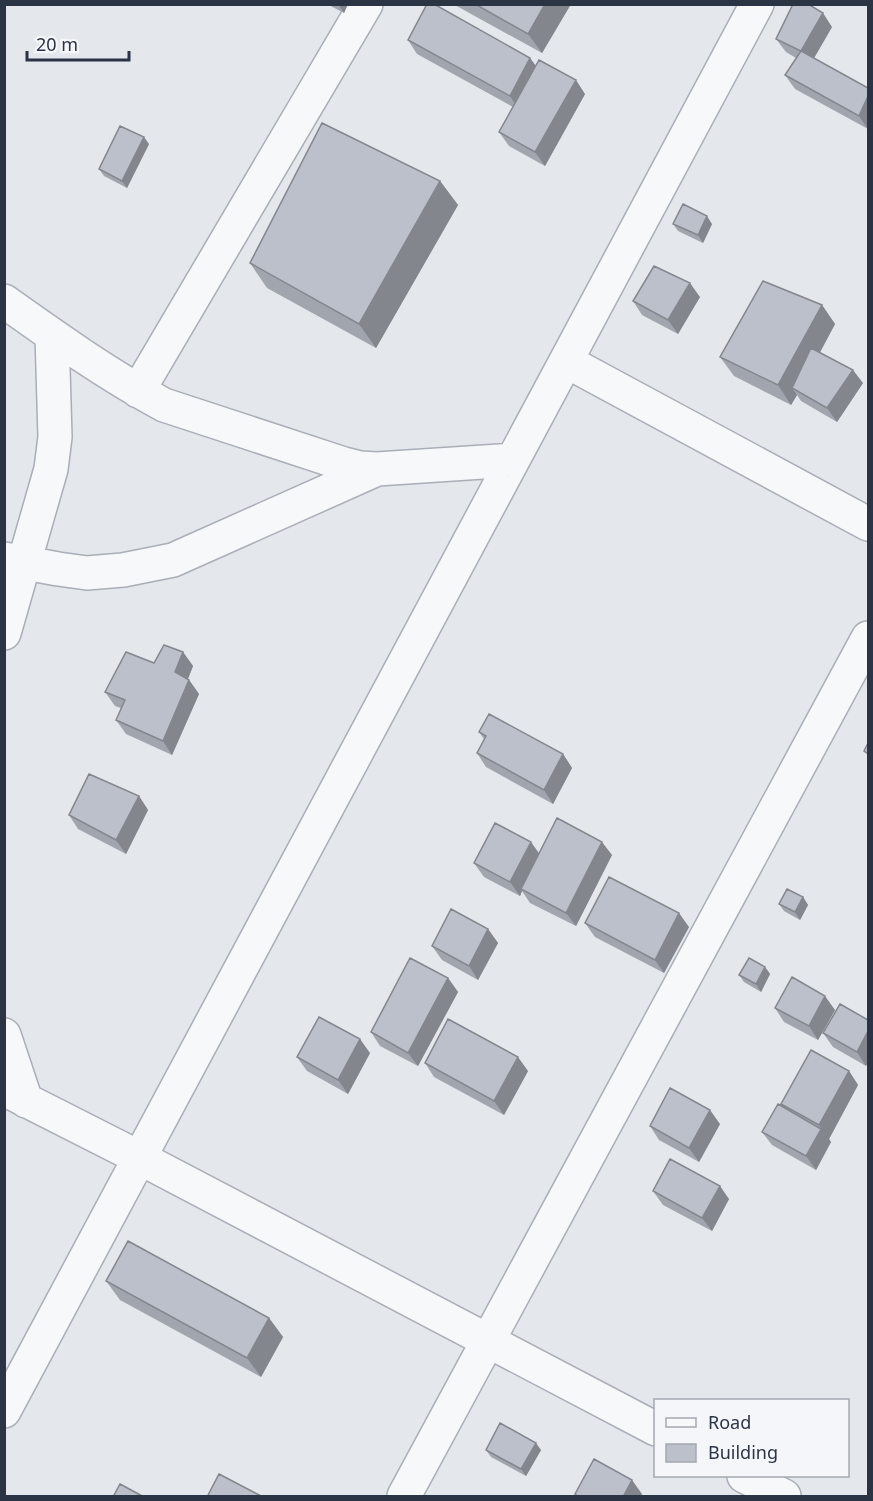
<svg xmlns="http://www.w3.org/2000/svg" width="873" height="1501" font-family="'Noto Sans',sans-serif">
<style>
.lines{fill:none;stroke-linecap:round;stroke-linejoin:round}
.minor-casing{stroke:#a9aeb7;stroke-width:36}
.minor{stroke:#f7f8fa;stroke-width:33}
.wall{fill:#a1a5ae}
.shaded-wall{fill:#83868d}
.building{fill:#bbc0ca;stroke:#83868d;stroke-width:1.5}
</style>
<rect width="100%" height="100%" fill="#e4e7ec"/>
<g class="lines">
<g class="minor-casing">
<path id="minor" d="M4,301C56,338 108,375 164,405L344,464L360,468L377,469L513,460
M566,361L868,524
M138,391L366,4
M4,559L58,569L87,573L123,570L173,560L377,469
M4,633L51,469L55,437L52,335
M4,1035L26,1101
M4,1089L140,1158L656,1429
M4,1411L757,4
M744,1476L784,1496
M404,1496L868,638"/>
</g>
<use href="#minor" class="minor"/>
</g>
<path class="wall" d="M327,4H348L344,13Z
M453,4H571L542,53Z
M832,27L814,58L868,88V129L795,89L785,75L796,58L786,52L776,39Z
M408,40L530,58L536,66L585,94L545,166L509,146L499,132L513,107L417,54Z
M149,144L127,188L104,176L99,169Z
M440,181L458,205L376,348L267,288L250,263Z
M673,224H712L703,243L678,231Z
M700,297L678,334L642,315L633,301Z
M822,305L835,324L820,352L863,383L837,422L801,401L797,395L791,405L734,376L720,357Z
M183,652L193,666L188,679L189,680L199,694L172,755L126,734L116,720L121,708L115,706L105,692L154,663Z
M479,732L563,754L572,768L553,804L486,767L477,753L484,739Z
M139,796L148,810L126,854L78,829L69,815Z
M539,853L612,855L576,926L530,903L522,891L520,896L484,877L474,863Z
M803,897L808,905L800,920L784,911L779,904Z
M585,923L689,927L664,973L595,937Z
M488,929L498,943L478,980L442,960L432,946Z
M765,967L770,974L761,992L744,982L739,975Z
M448,978L458,992L418,1066L380,1046L371,1032Z
M775,1008L835,1010L818,1040L784,1022Z
M868,1020V1062L866,1066L833,1047L823,1033Z
M370,1053L348,1094L307,1071L297,1057Z
M425,1063L528,1071L504,1115L434,1077Z
M849,1071L858,1085L829,1139L831,1142L816,1170L772,1145L762,1132L783,1107L781,1104Z
M720,1124L699,1162L659,1140L650,1126Z
M653,1191L729,1199L712,1231L663,1205Z
M106,1281L269,1318L283,1337L261,1377L120,1300Z
M486,1450H541L526,1476L491,1457Z"/>
<path class="shaded-wall" d="M338,4H348L344,13Z
M545,4H571L542,53L528,34Z
M823,13L832,27L810,65L801,51Z
M530,58L540,72L519,110L510,96Z
M576,80L585,94L545,166L535,152Z
M868,96V129L859,116Z
M144,137L149,144L127,188L122,181Z
M440,181L458,205L376,348L359,324Z
M707,216L712,224L703,243L698,235Z
M690,283L700,297L678,334L668,320Z
M822,305L835,324L799,392L792,388L797,395L791,405L778,385Z
M853,370L863,383L837,422L827,408Z
M183,652L193,666L185,686L175,672Z
M189,680L199,694L172,755L163,741Z
M563,754L572,768L553,804L544,790Z
M139,796L148,810L126,854L116,840Z
M531,842L541,856L521,889L522,891L520,896L510,882Z
M602,842L612,855L576,926L566,913Z
M803,897L808,905L800,920L795,912Z
M679,913L689,927L664,973L655,960Z
M488,929L498,943L478,980L469,966Z
M765,967L770,974L761,992L756,984Z
M448,978L458,992L418,1066L408,1053Z
M825,996L835,1010L818,1040L809,1026Z
M868,1031V1062L866,1066L857,1052Z
M360,1039L370,1053L348,1094L338,1080Z
M518,1057L528,1071L504,1115L494,1101Z
M849,1071L858,1085L829,1139L831,1142L816,1170L806,1156L821,1129L819,1125Z
M710,1110L720,1124L699,1162L689,1148Z
M720,1186L729,1199L712,1231L702,1218Z
M269,1318L283,1337L261,1377L247,1358Z
M536,1443L541,1450L526,1476L521,1469Z
M632,1480L642,1494L641,1497H623Z"/>
<path class="building" d="M427,4H434L530,58L510,96L408,40Z
M475,4H545L528,34Z
M793,4H808L823,13L801,51L868,88V96L859,116L785,75L801,51L776,39Z
M539,60L576,80L535,152L499,132Z
M322,123L440,181L359,324L250,263Z
M120,126L144,137L122,181L99,169Z
M683,204L707,216L698,235L673,224Z
M654,266L690,283L668,320L633,301Z
M763,281L822,305L778,385L720,357Z
M811,348L853,370L827,408L792,388Z
M164,645L183,652L175,672L189,680L163,741L116,720L125,700L105,692L126,652L154,663Z
M489,714L563,754L544,790L477,753L486,736L479,732Z
M868,743V754L864,751Z
M89,774L139,796L116,840L69,815Z
M557,818L602,842L566,913L521,889Z
M495,823L531,842L510,882L474,863Z
M609,877L679,913L655,960L585,923Z
M787,889L803,897L795,912L779,904Z
M451,909L488,929L469,966L432,946Z
M410,958L448,978L408,1053L371,1032Z
M749,958L765,967L756,984L739,975Z
M792,977L825,996L809,1026L775,1008Z
M840,1004L868,1020V1031L857,1052L823,1033Z
M319,1017L360,1039L338,1080L297,1057Z
M448,1019L518,1057L494,1101L425,1063Z
M811,1050L849,1071L819,1125L781,1104Z
M670,1088L710,1110L689,1148L650,1126Z
M778,1104L821,1129L806,1156L762,1132Z
M670,1159L720,1186L702,1218L653,1191Z
M128,1241L269,1318L247,1358L106,1281Z
M500,1423L536,1443L521,1469L486,1450Z
M594,1459L632,1480L623,1497H579L575,1494Z
M219,1474L263,1497H207Z
M120,1484L144,1497H113Z"/>
<rect width="873" height="1501" fill="none" stroke="#2b3445" stroke-width="12"/>
<rect x="654" y="1399" width="195" height="78" fill="#f4f6f9" stroke="#a4a8b1" stroke-width="1.5"/>
<rect x="666" y="1418" width="30" height="9" fill="#f7f8fa" stroke="#a4a8b1" stroke-width="1.5"/>
<text x="708" y="1429" font-size="18" fill="#2b3445">Road</text>
<rect x="666" y="1444" width="30" height="18" fill="#bbc0ca" stroke="#a4a8b1" stroke-width="1.5"/>
<text x="708" y="1459" font-size="18" fill="#2b3445">Building</text>
<path d="M27 51v9h102v-9" fill="none" stroke="#2b3445" stroke-width="3"/>
<text x="36" y="51" font-size="18" fill="#2b3445" stroke="#f4f6f9" stroke-width="4.5" paint-order="stroke">20 m</text>
</svg>
